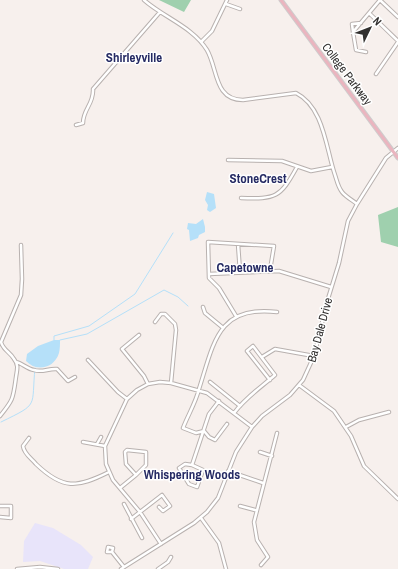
<svg xmlns="http://www.w3.org/2000/svg" width="398" height="569" font-family="'Archivo Narrow',sans-serif">
<style>
.education{fill:#e8e4fa}
.green{fill:#9fd0ae}
.water{fill:#b5e0f9}
.lines{fill:none;stroke-linecap:round;stroke-linejoin:round}
.stream{stroke:#b5e0f9;stroke-width:1}
.minor-casing{stroke:#b8b1af;stroke-width:4.5}
.major-casing{stroke:#cecdcd;stroke-width:5}
.minor{stroke:#fff;stroke-width:2.5}
.major{stroke:#eab5bf;stroke-width:3}
.labels{text-anchor:middle;stroke-width:3;stroke-linejoin:round;paint-order:stroke}
.street-label{font-size:12px;fill:#32302f;stroke:#fff}
.neighbourhood-label{font-size:13px;font-weight:bold;fill:#262b64;stroke:#fff}
</style>
<rect width="100%" height="100%" fill="#f7f0ed"/>
<path class="education" d="M35,523L53,528L81,545L93,557L88,569H64L40,561L23,562L24,541Z"/>
<path class="green" d="M159,0H191L184,12Z
M398,207V247L381,242L378,215Z"/>
<path class="water" d="M207,192L214,194L216,208L210,212L207,210L208,205L205,200Z
M203,219L205,227V232L199,235L198,238L190,241L189,230L187,229L188,223L196,224Z
M54,340H60C60,344 60,349 59,353C54,369 36,372 26,361L27,354L38,346Z"/>
<g class="lines">
<path class="stream" d="M54,340V336L89,326L135,294L173,233
M60,340L87,334L164,290L178,297L188,306
M1,422C40,403 31,408 35,368"/>
<g class="minor-casing">
<path id="minor" d="M144,0C163,17 193,27 207,50C218,69 214,100 243,100L296,93C324,107 326,149 335,175C337,181 338,187 342,192C346,197 352,200 357,204
M380,0L398,17
M226,4L240,9
M369,13L398,41
M353,32L352,24L361,23
M201,42L212,31L227,0
M366,52L356,50L353,32L380,0
M376,74L398,42
M76,125L83,123C83,109 94,104 93,89L160,12
M228,160L282,161L311,171L332,167
M241,198C276,199 280,198 297,167
M238,244L240,272
M209,274L279,271L331,287
M203,307L205,313L222,327
M236,316L219,288L209,278L208,242L274,246L270,270
M155,322L161,314H165L175,324L176,330L171,383
M139,335L122,349L144,376L148,384
M262,357L275,349L314,356
M88,360L118,392L127,399
M16,362C22,363 27,369 34,370C42,373 49,368 57,369L68,381L75,377
M210,382L240,406
M299,385L334,411L351,436L364,466L398,499
M234,413C246,397 260,388 275,375L253,346L247,351L270,380
M0,416C14,399 13,398 16,377C17,370 19,365 14,359C10,352 3,350 1,342L21,295L22,279L21,245
M346,427L359,420L389,412
M204,431L196,433L183,428C188,415 196,402 199,389C214,342 218,305 277,312
M204,431L209,437L215,440L227,424
M29,438L23,446C24,454 31,458 36,464C63,490 77,488 109,472
M83,442L105,446
M97,444L101,437
M260,452L272,456
M192,465L203,470L197,487L189,484L179,468L185,464L192,465L209,414L219,401
M228,471L263,483
M120,488L136,475L126,464L125,452L127,450L146,452V465L136,475
M124,504L142,538
M0,506H11V518L0,517
M240,506L255,510
M201,518L219,543L226,569
M131,519L162,495L170,506L163,511L159,507
M161,544L140,512L113,480L106,464L105,446L127,399L137,390L148,384L160,382L171,383L207,393L252,427
M112,552L113,548L108,547L107,552H112L124,567
M261,565L268,557L257,540L254,522L277,433
M17,569L40,567L58,569
M121,569L194,523L207,512L218,498L236,452L252,427L262,416L290,395L303,380L314,356L327,302L339,263L348,221L357,204L386,158L398,148
M158,569L168,562L171,557"/>
</g>
<g class="major-casing">
<path id="major" d="M281,0L398,158"/>
</g>
<use href="#minor" class="minor"/>
<use href="#major" class="major"/>
</g>
<g class="labels">
<g class="street-label">
<text transform="translate(347 74) rotate(53)" y="4">College Parkway</text>
<text transform="translate(320 330) rotate(-75)" y="4">Bay Dale Drive</text>
</g>
<g class="neighbourhood-label">
<text x="134" y="62">Shirleyville</text>
<text x="258" y="183">StoneCrest</text>
<text x="245" y="272">Capetowne</text>
<text x="192" y="479">Whispering Woods</text>
</g>
</g>
<g transform="translate(370 28) rotate(47)" stroke="#ffffff" stroke-width="3" paint-order="stroke">
<path d="M0-3L7 15L0 10L-7 15Z" fill="#32302f"/>
<text y="-6" font-size="11" font-weight="bold" text-anchor="middle" fill="#32302f">N</text>
</g>
</svg>
